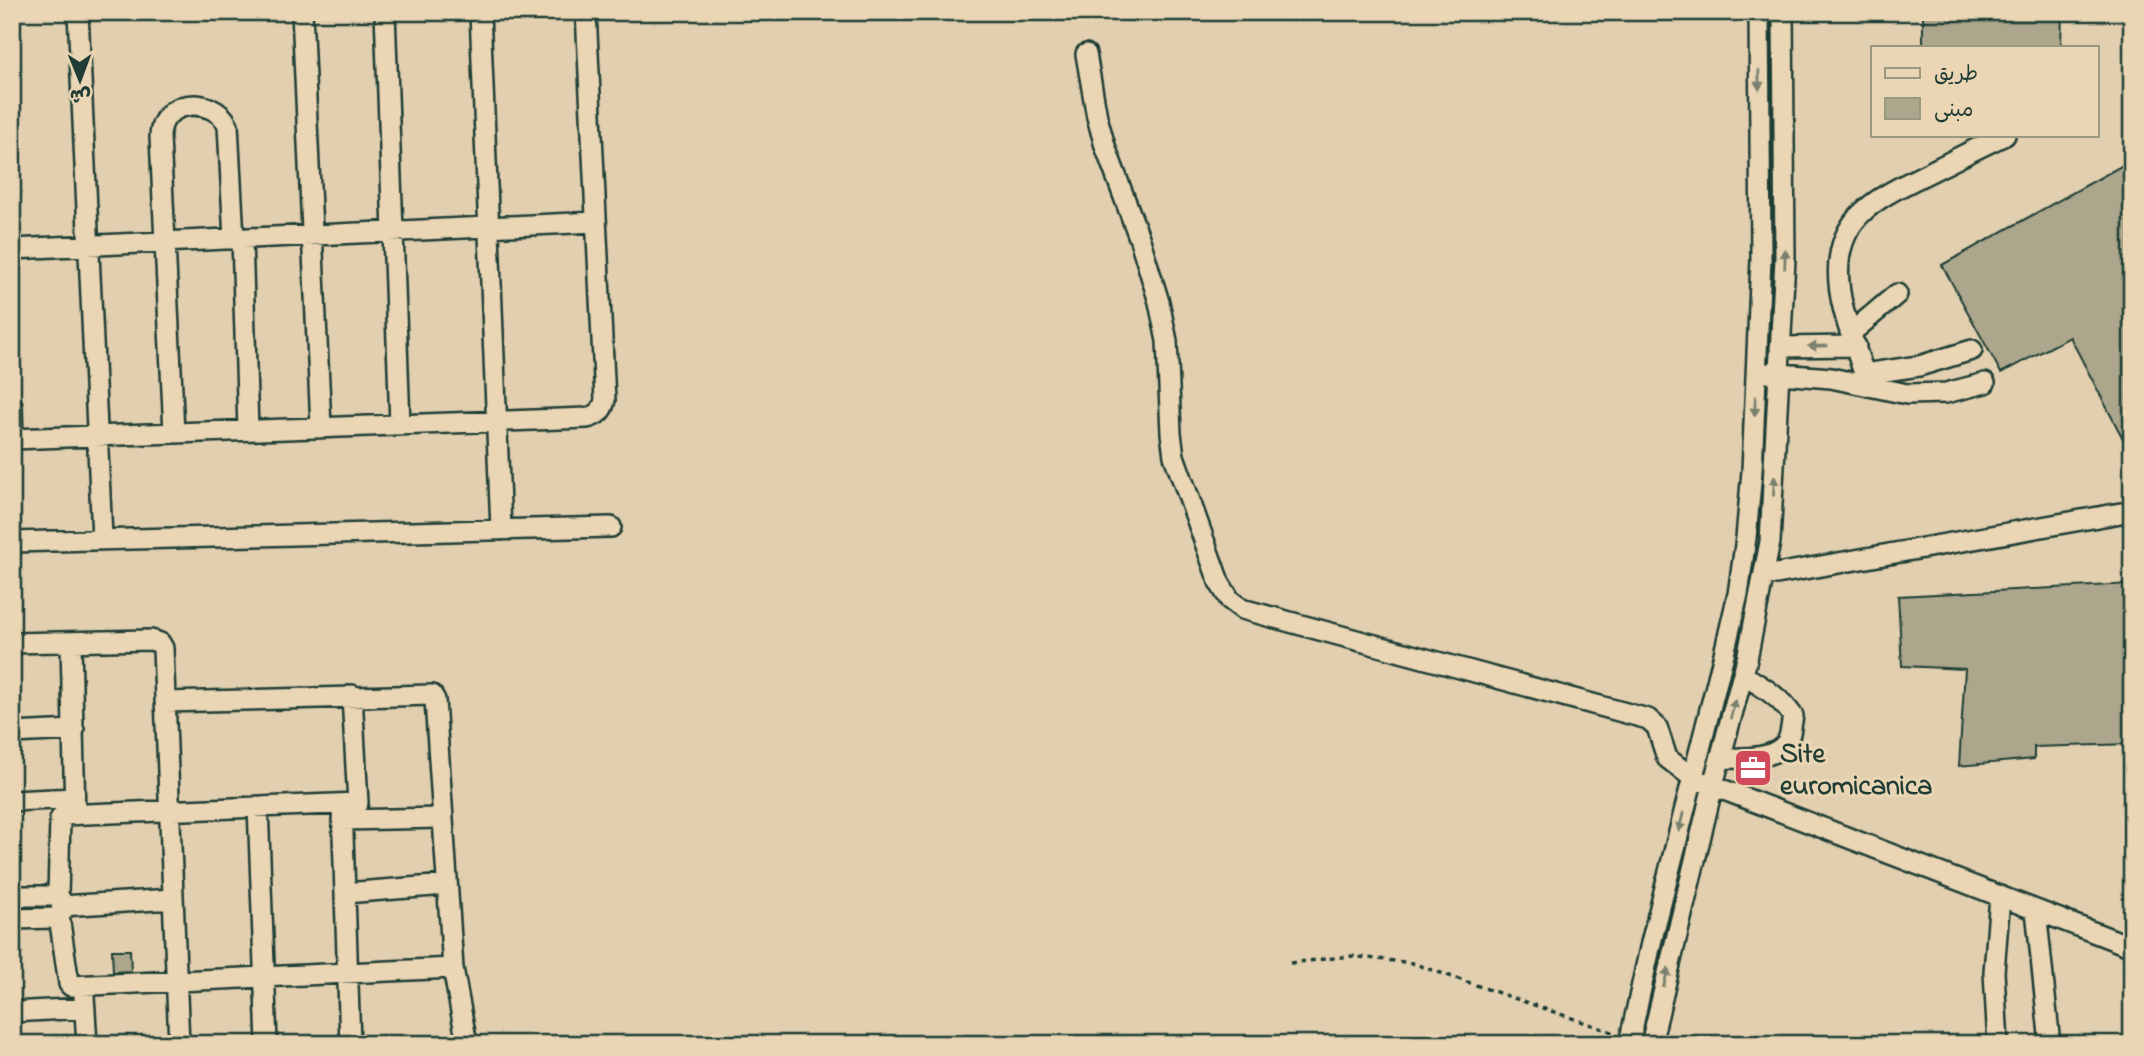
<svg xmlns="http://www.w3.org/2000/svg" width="2144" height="1056" font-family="'Indie Flower','Playpen Sans Arabic',sans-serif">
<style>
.building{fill:#aba68c;stroke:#1f3d34;stroke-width:2}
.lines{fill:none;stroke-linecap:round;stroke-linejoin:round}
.minor-casing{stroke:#1f3d34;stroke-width:24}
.path{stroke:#1f3d34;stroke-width:3.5;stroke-dasharray:5 5;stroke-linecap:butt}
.minor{stroke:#ead5b4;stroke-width:19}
.oneway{fill:#7a816e}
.labels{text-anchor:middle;stroke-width:6;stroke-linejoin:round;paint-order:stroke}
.poi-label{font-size:28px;font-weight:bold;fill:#1f3d34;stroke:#ead5b4;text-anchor:start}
</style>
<rect width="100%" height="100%" fill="#e2cfaf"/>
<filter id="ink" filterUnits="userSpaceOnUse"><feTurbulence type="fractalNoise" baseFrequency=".0143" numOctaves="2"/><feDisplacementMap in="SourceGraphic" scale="14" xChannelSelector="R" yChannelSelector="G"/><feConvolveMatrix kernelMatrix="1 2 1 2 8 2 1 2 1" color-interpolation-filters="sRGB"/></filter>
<g filter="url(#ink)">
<path class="building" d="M1923,12H2062L2061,47H1923Z
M2132,160V456L2070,337L2001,373L1942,265Z
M2132,584V744L2034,747V759L1959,766L1965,669L1902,666L1898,596Z
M112,950H130L131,971L113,972Z"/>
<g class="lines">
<g class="minor-casing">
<path id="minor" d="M78,12L102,538
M302,12L321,427
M385,12L400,424
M480,12L501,530
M1086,54L1097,117L1105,146L1140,240L1159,302L1167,341L1171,433L1174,456L1219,582L1230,600L1242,609L1648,719L1657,727L1667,758L1693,778L2132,947
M242,238L248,430
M12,249L596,222
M1852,332L1897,294
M1780,347L1856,346
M1768,373L1831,378L1907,394L1946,393L1985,383
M1864,374L1919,366L1972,350
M1868,386C1859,355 1841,314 1839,283C1833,216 1878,198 1928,173C1954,160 1979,147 2005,135
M12,405L13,439
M174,433L160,137C160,99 213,95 228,125L234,239
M12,439L587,418C597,416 603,410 605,400L586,12
M12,542L611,527
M1765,576L2132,511
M12,643L151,640L160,643L163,648L179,1044
M71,643L75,814
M165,702L432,695L435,700L453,968L467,1044
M12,733L74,730
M1720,758C1740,758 1772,761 1786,743C1791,737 1791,724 1793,716C1779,696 1763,687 1743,675
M12,801L74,798
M342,804L350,1044
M258,806L267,1044
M342,820L442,818
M345,893L446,885
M12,896H58L61,900L62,912L55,918L12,919
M58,896L60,819L63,815L358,803L352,695
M62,906L172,899
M2036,910L2050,1044
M59,916L69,984L71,986L453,968
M84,996L87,1044
M12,1012L85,1008
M1629,1044L1651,943L1724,654L1738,594L1746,538L1752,471L1761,259L1759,12
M1651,1044L1713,785L1747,659L1770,542L1785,259L1783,12
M1998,1044L1994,972L2000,896"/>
</g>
<path class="path" d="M1290,963L1351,956L1412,963L1615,1033"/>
<use href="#minor" class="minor"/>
</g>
<defs><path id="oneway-solid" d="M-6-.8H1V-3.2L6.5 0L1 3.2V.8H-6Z" transform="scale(1.75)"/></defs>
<g class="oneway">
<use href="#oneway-solid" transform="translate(1759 80) rotate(89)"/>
<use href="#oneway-solid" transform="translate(1785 259) rotate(-88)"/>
<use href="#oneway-solid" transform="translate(1818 346) rotate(179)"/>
<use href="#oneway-solid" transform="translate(1755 406) rotate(92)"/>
<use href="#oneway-solid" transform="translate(1774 486) rotate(-87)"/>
<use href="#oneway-solid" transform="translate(1733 709) rotate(-75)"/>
<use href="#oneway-solid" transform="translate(1681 822) rotate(104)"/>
<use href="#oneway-solid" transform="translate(1666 977) rotate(-76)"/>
</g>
</g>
<defs>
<g id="office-square" transform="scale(2.0125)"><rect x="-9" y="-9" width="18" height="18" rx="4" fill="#d1495b" stroke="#ead5b4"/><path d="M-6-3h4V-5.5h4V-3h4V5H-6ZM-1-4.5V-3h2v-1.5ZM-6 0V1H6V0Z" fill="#fff"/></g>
</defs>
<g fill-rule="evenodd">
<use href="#office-square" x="1753" y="768"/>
</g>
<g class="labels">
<g class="poi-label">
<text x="1780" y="762">Site<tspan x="1780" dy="32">euromicanica</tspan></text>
</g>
</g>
<rect width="2144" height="1056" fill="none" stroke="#ead5b4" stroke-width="42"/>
<rect x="21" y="21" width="2102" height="1014" fill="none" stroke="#1f3d34" stroke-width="2.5" filter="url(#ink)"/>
<rect x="1871" y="46" width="228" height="91" fill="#ead5b4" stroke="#999881" stroke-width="2"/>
<rect x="1885" y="68" width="35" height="10" fill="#ead5b4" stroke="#999881" stroke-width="2"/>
<text x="1934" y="80" font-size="21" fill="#1f3d34">طريق</text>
<rect x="1885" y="98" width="35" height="21" fill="#aba68c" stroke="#999881" stroke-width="2"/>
<text x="1934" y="116" font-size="21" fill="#1f3d34">مبنى</text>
<g transform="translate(80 80) rotate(179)" stroke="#ead5b4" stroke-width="5" paint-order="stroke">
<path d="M0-5L12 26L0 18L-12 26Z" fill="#1f3d34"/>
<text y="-10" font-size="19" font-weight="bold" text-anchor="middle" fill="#1f3d34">ش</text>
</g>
</svg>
